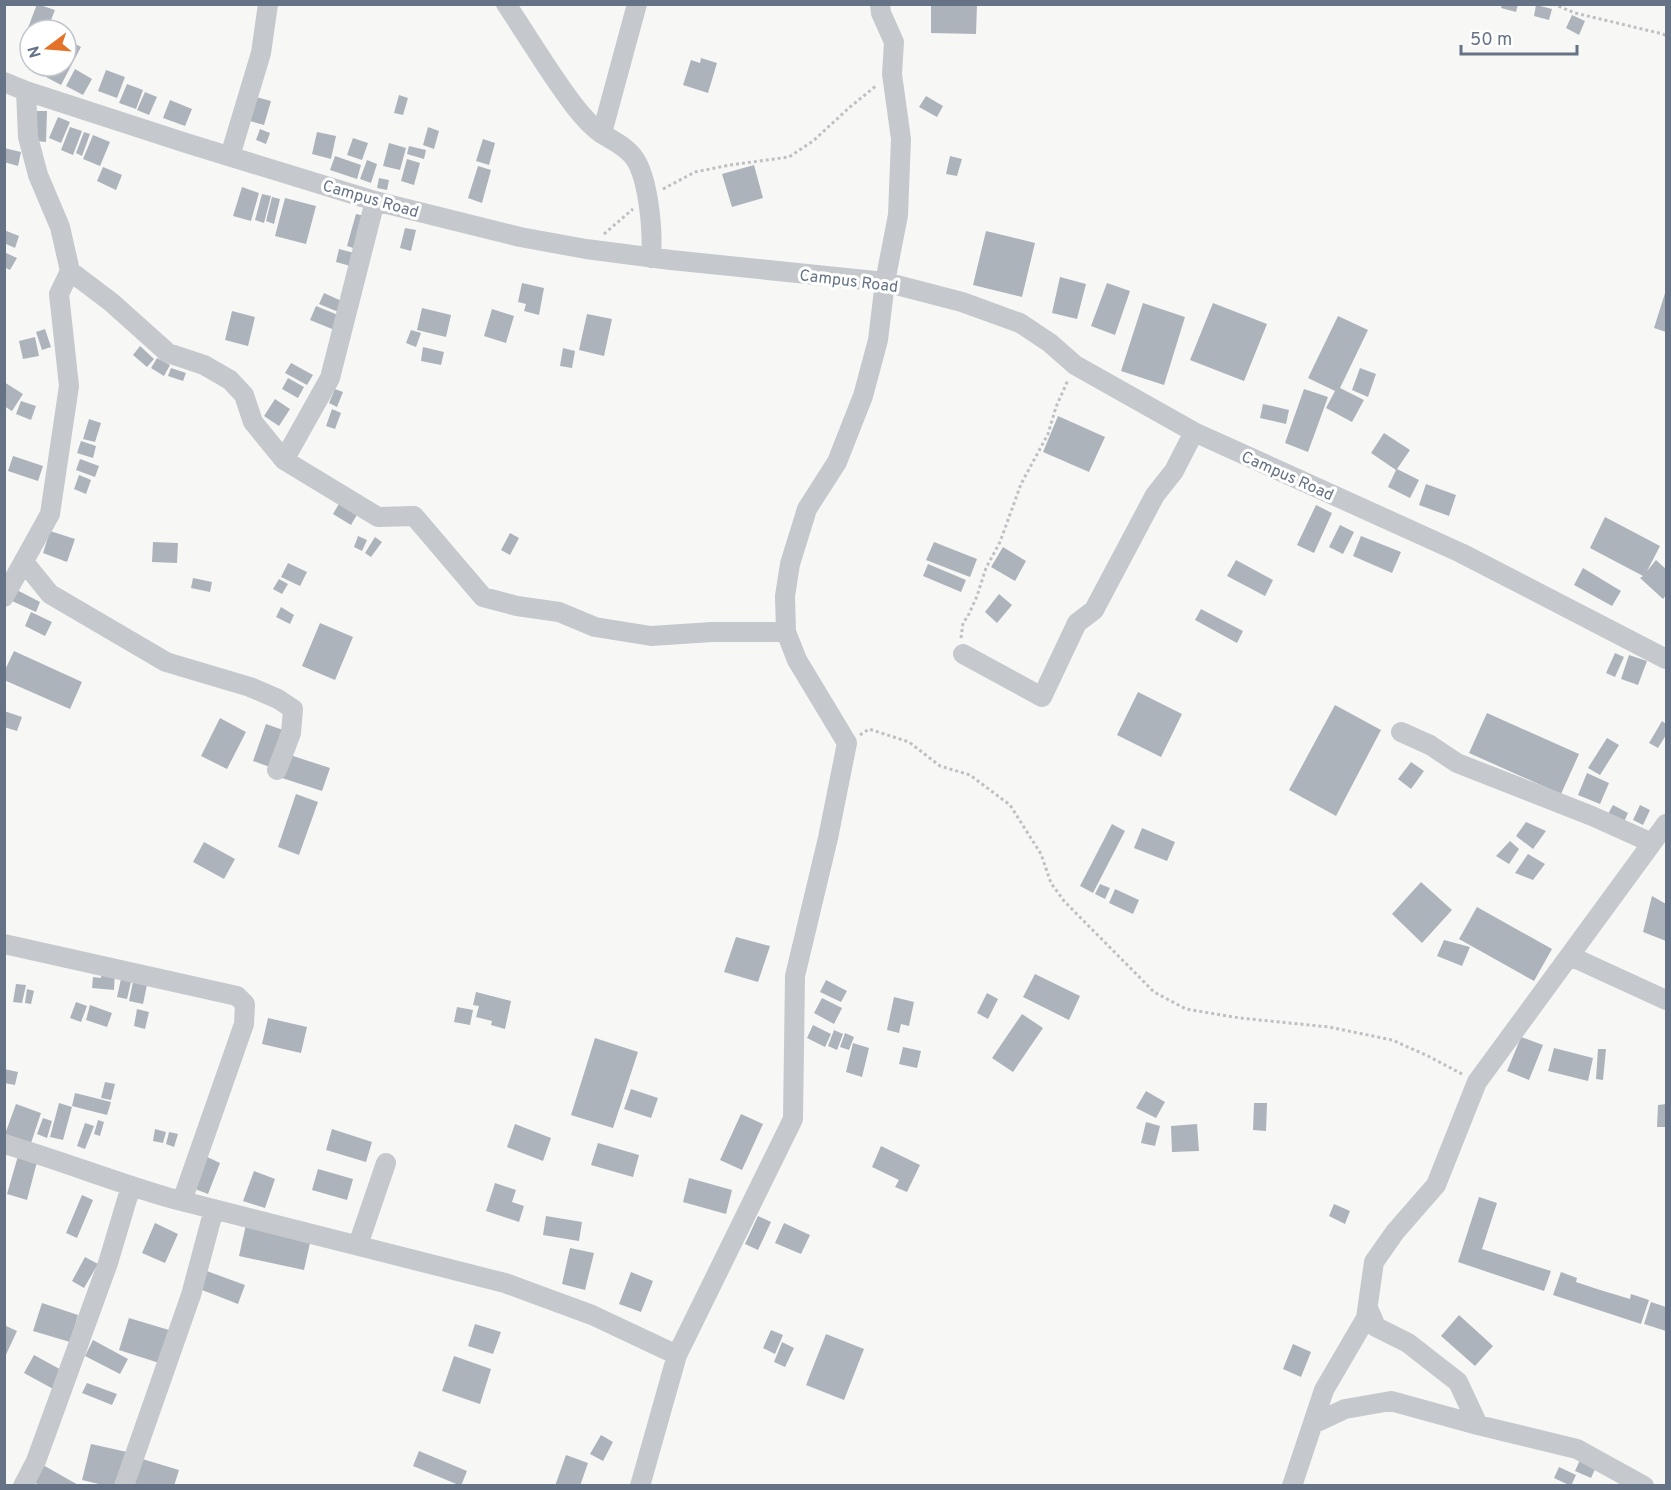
<svg xmlns="http://www.w3.org/2000/svg" width="1671" height="1490" font-family="Overpass,sans-serif">
<style>
.building{fill:#adb3bb}
.lines{fill:none;stroke-linecap:round;stroke-linejoin:round}
.path{stroke:#bfc0c3;stroke-width:3;stroke-dasharray:3 3;stroke-linecap:butt}
.minor{stroke:#c5c8cc;stroke-width:20}
.labels{text-anchor:middle;stroke-width:6;stroke-linejoin:round;paint-order:stroke}
.street-label{font-size:16px;fill:#667386;stroke:#fff}
</style>
<rect width="100%" height="100%" fill="#f7f8f5"/>
<path class="building" d="M37,4L55,10L47,30H30V43L23,41Z
M931,4H977L976,34L931,33Z
M1502,4H1518L1516,12L1501,8Z
M1536,5L1552,9L1549,20L1534,16Z
M1572,15L1585,21L1579,35L1566,28Z
M66,39L81,47L61,85L46,77L52,66H66Z
M701,58L717,63L708,93L683,85L691,60L700,63Z
M75,69L92,79L83,95L66,86Z
M106,70L125,77L117,98L98,91Z
M127,84L143,90L136,109L119,103Z
M145,92L157,97L149,115L137,110Z
M399,95L408,98L403,115L394,113Z
M926,96L943,106L937,117L919,107Z
M256,97L271,101L264,125L250,121Z
M170,100L192,109L185,126L163,118Z
M37,111H47L46,142L36,141Z
M58,117L70,122L61,143L49,138Z
M70,127L82,131L73,155L61,150Z
M428,127L439,131L434,149L423,145Z
M260,129L270,133L266,144L256,140Z
M84,132L90,134L82,156L76,153Z
M317,132L336,136L331,159L312,154Z
M93,135L110,142L100,166L83,159Z
M353,138L368,143L362,160L347,155Z
M483,139L495,143L489,165L476,161Z
M389,143L406,148L400,170L383,166Z
M409,146L426,150L424,159L407,154Z
M4,148L21,152L18,166L4,162Z
M335,156L361,165L357,179L330,170Z
M950,156L962,159L957,176L946,174Z
M407,159L420,163L414,185L401,181Z
M367,160L377,164L371,183L360,179Z
M754,165L763,198L732,207L722,174Z
M478,166L491,170L482,203L468,198Z
M103,167L122,175L116,190L97,181Z
M379,178L389,180L387,190L377,188Z
M242,187L259,193L251,221L233,216Z
M262,194L271,196L264,223L255,220Z
M272,197L280,199L274,224L266,221Z
M285,198L316,206L306,244L275,236Z
M356,214L369,217L359,250L347,246Z
M405,228L416,230L411,251L400,248Z
M4,230L19,236L15,248L4,243Z
M986,231L1035,243L1022,297L973,285Z
M339,249L358,254L354,267L336,262Z
M4,252L17,258L10,270L4,267Z
M1060,277L1086,284L1077,319L1052,313Z
M522,283L544,288L539,315L524,311L526,304L518,302Z
M1107,283L1130,291L1115,335L1091,326Z
M1666,290V332L1654,328Z
M324,293L346,303L341,313L319,304Z
M1143,303L1185,317L1164,385L1121,371Z
M1213,303L1267,324L1244,381L1190,360Z
M316,306L343,317L337,331L310,320Z
M422,308L451,315L446,337L417,330Z
M492,309L514,316L506,343L484,336Z
M232,311L255,317L248,346L225,340Z
M587,314L612,319L604,356L579,350Z
M1338,316L1368,330L1340,388L1364,400L1352,422L1326,408L1335,391L1308,378Z
M45,329L51,347L42,350L36,332Z
M411,330L421,333L416,347L406,343Z
M35,337L39,356L23,359L19,341Z
M140,346L154,359L147,367L133,355Z
M423,347L444,352L441,365L421,361Z
M563,348L575,351L572,368L560,366Z
M157,358L170,365L164,376L151,368Z
M291,363L313,375L307,385L285,373Z
M171,368L186,373L183,381L168,376Z
M1360,368L1376,374L1368,397L1352,390Z
M288,378L304,387L298,398L282,389Z
M4,382L23,394L12,411L4,406Z
M335,389L343,392L337,407L329,403Z
M1304,389L1328,397L1308,452L1285,443Z
M275,399L290,409L279,426L264,416Z
M21,401L36,406L31,420L16,414Z
M1263,404L1289,410L1286,424L1260,418Z
M332,409L341,413L335,429L326,426Z
M1058,416L1105,437L1089,472L1043,452Z
M89,419L101,423L95,442L83,439Z
M1384,433L1410,450L1397,469L1419,480L1410,498L1388,487L1396,470L1371,453Z
M81,441L96,446L93,458L77,453Z
M13,456L43,466L38,481L8,471Z
M80,459L99,466L95,477L76,470Z
M79,475L91,480L86,494L74,489Z
M1426,484L1456,495L1449,516L1419,505Z
M340,502L358,513L351,525L333,514Z
M1316,505L1332,513L1314,553L1297,545Z
M1605,517L1660,546L1647,571L1656,560L1666,569V595L1663,599L1640,578L1643,576L1590,548Z
M1340,525L1354,532L1343,554L1329,547Z
M50,531L75,539L67,562L43,553Z
M510,533L519,538L510,555L501,550Z
M358,536L367,540L362,551L354,547Z
M1361,536L1401,552L1392,573L1353,556Z
M375,537L382,542L371,557L365,553Z
M153,542L178,543L177,563L152,562Z
M934,542L977,559L970,577L926,560Z
M1003,547L1026,561L1015,581L991,567Z
M1236,560L1273,580L1265,596L1227,576Z
M288,563L307,572L300,586L281,577Z
M928,564L966,580L961,592L923,576Z
M1583,568L1621,591L1612,606L1574,585Z
M193,578L212,582L210,592L191,588Z
M279,579L288,584L282,594L273,589Z
M17,590L40,602L36,612L12,601Z
M999,594L1012,605L997,623L985,612Z
M281,607L294,615L290,624L276,617Z
M1201,609L1243,631L1237,643L1195,620Z
M31,612L52,622L45,636L25,626Z
M320,623L353,637L335,680L302,666Z
M14,651L82,682L70,709L4,680V672Z
M1615,653L1624,657L1615,677L1606,673Z
M1629,655L1647,661L1638,685L1621,679Z
M1138,692L1182,714L1161,757L1117,735Z
M1335,705L1381,730L1336,816L1289,790Z
M4,711L22,717L17,731L4,727Z
M1487,713L1579,754L1561,794L1469,753Z
M220,718L246,732L227,769L201,756Z
M1662,721L1666,724V735L1658,748L1649,743Z
M266,724L283,730L270,767L253,761Z
M1607,738L1619,745L1600,775L1588,768Z
M290,755L330,768L322,791L282,778Z
M1411,762L1424,771L1411,789L1398,779Z
M1587,773L1609,783L1600,804L1578,795Z
M296,794L318,802L299,855L278,847Z
M1613,805L1628,813L1624,822L1608,814Z
M1640,805L1650,810L1643,825L1633,820Z
M1526,822L1546,831L1533,849L1516,836Z
M1112,824L1125,831L1093,893L1080,886Z
M1142,828L1175,842L1167,861L1134,848Z
M1510,841L1519,849L1509,864L1496,856Z
M204,842L235,859L224,879L193,862Z
M1528,854L1545,864L1533,880L1515,873Z
M1421,882L1452,910L1422,943L1392,914Z
M1100,884L1110,888L1105,899L1095,894Z
M1115,889L1139,900L1133,914L1109,903Z
M1652,896L1666,904V941L1643,932Z
M1477,907L1552,949L1534,981L1459,939Z
M736,937L770,946L758,982L724,972Z
M1444,940L1470,947L1462,966L1437,956Z
M102,970L115,971L114,990L92,988L93,977L101,978Z
M1035,974L1080,996L1069,1020L1023,997Z
M134,977L148,980L143,1004L129,1001Z
M121,979L131,982L127,999L117,997Z
M826,980L847,991L841,1002L820,992Z
M16,984L26,985L22,1003L13,1002Z
M27,989L34,991L31,1004L25,1003Z
M476,992L511,1001L505,1029L491,1025L492,1021L476,1017L479,1006L473,1005Z
M987,993L998,999L988,1019L977,1013Z
M894,997L914,1002L909,1026L901,1024L899,1033L887,1030Z
M822,998L842,1008L834,1024L814,1013Z
M76,1002L87,1006L81,1022L70,1018Z
M90,1005L112,1013L107,1027L86,1020Z
M457,1007L473,1010L470,1025L454,1022Z
M137,1009L149,1012L145,1029L134,1026Z
M1022,1014L1043,1028L1013,1072L992,1058Z
M268,1018L307,1027L301,1053L262,1044Z
M813,1025L831,1034L825,1047L807,1038Z
M834,1030L843,1034L837,1050L828,1046Z
M845,1033L854,1037L849,1050L840,1047Z
M1521,1037L1543,1045L1529,1080L1507,1071Z
M595,1038L638,1052L613,1128L571,1115Z
M853,1043L869,1048L862,1077L846,1072Z
M903,1047L921,1051L917,1068L899,1064Z
M1554,1048L1593,1058L1588,1081L1548,1071Z
M1598,1049H1606L1603,1080L1596,1079Z
M4,1069L18,1072L15,1085L4,1083Z
M105,1082L115,1084L111,1100L101,1098Z
M631,1089L658,1098L651,1118L624,1109Z
M1146,1091L1165,1102L1156,1118L1136,1108Z
M75,1093L111,1102L107,1115L72,1106Z
M59,1103L72,1107L63,1140L50,1137Z
M1254,1103H1267L1266,1131L1253,1130Z
M16,1104L41,1113L31,1143L5,1134Z
M1666,1104V1127H1657L1658,1105Z
M741,1114L763,1124L742,1170L720,1160Z
M43,1118L52,1121L47,1138L37,1134Z
M98,1120L104,1122L100,1136L94,1134Z
M1146,1122L1160,1126L1155,1146L1141,1143Z
M85,1123L94,1126L85,1149L77,1146Z
M515,1124L551,1138L543,1161L507,1147Z
M1197,1124L1199,1151L1172,1152L1171,1126Z
M155,1129L166,1132L163,1143L153,1141Z
M332,1129L372,1142L366,1162L326,1150Z
M169,1132L178,1134L174,1147L166,1144Z
M598,1143L639,1155L633,1177L591,1165Z
M881,1146L920,1165L907,1192L895,1187L899,1180L872,1167Z
M203,1155L220,1163L208,1194L190,1187Z
M18,1156L37,1162L27,1200L7,1194Z
M318,1169L353,1179L347,1200L312,1190Z
M254,1171L275,1179L265,1208L243,1201Z
M689,1178L732,1190L726,1214L683,1202Z
M495,1183L516,1190L512,1202L524,1206L519,1222L486,1211Z
M82,1195L93,1200L77,1238L66,1233Z
M1479,1197L1497,1203L1482,1249L1551,1271L1544,1291L1458,1262Z
M1334,1204L1350,1211L1345,1224L1329,1216Z
M546,1216L582,1222L579,1241L543,1235Z
M758,1216L771,1222L758,1250L745,1244Z
M247,1220L312,1234L304,1270L239,1256Z
M155,1223L178,1234L165,1263L142,1253Z
M784,1223L810,1235L801,1254L775,1243Z
M570,1248L594,1253L585,1290L562,1284Z
M85,1257L98,1264L84,1288L72,1281Z
M204,1270L245,1285L238,1304L197,1288Z
M631,1272L653,1281L641,1312L619,1304Z
M1561,1272L1577,1278L1576,1282L1597,1289L1630,1299L1631,1294L1649,1300L1641,1324L1553,1295Z
M1651,1302L1666,1307V1331L1644,1324Z
M42,1303L78,1315L70,1342L33,1331Z
M1459,1315L1493,1346L1475,1366L1441,1336Z
M129,1318L169,1330L159,1363L119,1350Z
M475,1324L501,1332L493,1354L468,1346Z
M4,1325L17,1331L4,1359Z
M771,1330L783,1335L775,1354L763,1348Z
M826,1334L864,1349L844,1400L806,1385Z
M93,1340L128,1359L120,1374L85,1356Z
M782,1342L794,1348L785,1367L774,1362Z
M1293,1344L1311,1352L1301,1377L1283,1369Z
M34,1355L65,1372L55,1390L24,1373Z
M454,1356L491,1369L480,1404L442,1391Z
M87,1383L117,1394L112,1405L82,1393Z
M601,1435L613,1442L603,1461L590,1454Z
M91,1444L127,1452L119,1486H107L82,1480Z
M419,1451L467,1471L461,1486L413,1466Z
M566,1455L588,1463L580,1486H555Z
M139,1458L179,1470L174,1486H131Z
M1580,1460L1596,1467L1591,1478L1575,1471Z
M43,1465L80,1486H41L34,1482Z
M1559,1467L1576,1475L1571,1486L1554,1478Z"/>
<g class="lines">
<path class="path" d="M1553,4L1575,13L1663,34L1666,36
M663,189L695,172L730,165L789,157L813,141L850,107L877,85
M604,234L633,209
M961,638L963,623L968,616L977,596L986,568L1000,542L1021,484L1048,434L1056,407L1068,380
M860,735L869,729L909,742L940,766L970,775L1010,805L1041,854L1051,883L1064,901L1154,992L1186,1009L1240,1018L1329,1027L1392,1040L1428,1056L1462,1074"/>
<path class="minor" d="M506,4C529,38 551,76 576,108C584,118 592,127 602,134C612,140 621,144 629,152C649,169 653,232 651,258
M4,82L26,91L186,143L375,201L520,237L586,249L671,260L885,282L962,302L1020,323L1050,343L1075,365L1194,432L1461,553L1666,659
M602,133L637,4
M230,156L261,53L268,4
M70,271L111,302L168,353L204,365L230,380L244,395L253,422L284,460L378,517L414,516L483,597L517,606L559,612L595,627L651,636L712,632H786
M284,460L330,378L375,201
M24,562L50,594L166,662L250,687L278,699L293,709L291,733L277,770
M4,597L50,514L69,386L59,294L70,271L60,227L38,175L28,137L26,91
M963,654L1042,697L1077,623L1094,610L1155,495L1174,471L1194,432
M1401,732L1430,745L1457,763L1592,816L1652,843
M4,944L237,996L245,1004L244,1024L182,1201
M1570,956L1666,1000
M4,1144C60,1160 114,1182 170,1198L505,1283L592,1315L677,1355
M358,1245L386,1163
M1368,1308L1376,1327L1408,1343L1458,1382L1478,1425
M1313,1424L1345,1409L1391,1401L1478,1425L1577,1449L1644,1486
M23,1486L36,1461L108,1263L131,1186
M124,1486L191,1295L214,1209
M640,1486L677,1355L793,1119L795,976L828,838L847,743L797,660L786,632L785,596L790,564L807,509L837,462L863,396L878,340L885,282L898,215L901,139L892,74L894,42L881,13L880,4
M1292,1486L1324,1390L1366,1318L1374,1262L1395,1232L1436,1185L1477,1082L1666,824"/>
</g>
<g class="labels">
<g class="street-label">
<text transform="translate(371 198) rotate(16)" y="6">Campus Road</text>
<text transform="translate(849 280) rotate(7)" y="6">Campus Road</text>
<text transform="translate(1288 475) rotate(24)" y="6">Campus Road</text>
</g>
</g>
<rect width="1671" height="1490" fill="none" stroke="#667386" stroke-width="12"/>
<g transform="translate(48 48) rotate(254)"><circle r="28" fill="#ffffff" stroke="#c2c7cf" stroke-width="1.5"/>
<path d="M0-4.5L10 22L0 15L-10 22Z" fill="#e47228"/>
<text y="-9" font-size="16" font-weight="bold" text-anchor="middle" fill="#667386">N</text>
</g>
<path d="M1461 45v9h116v-9" fill="none" stroke="#667386" stroke-width="3"/>
<text x="1470" y="45" font-size="18" fill="#667386" stroke="#ffffff" stroke-width="4.5" paint-order="stroke">50 m</text>
</svg>
